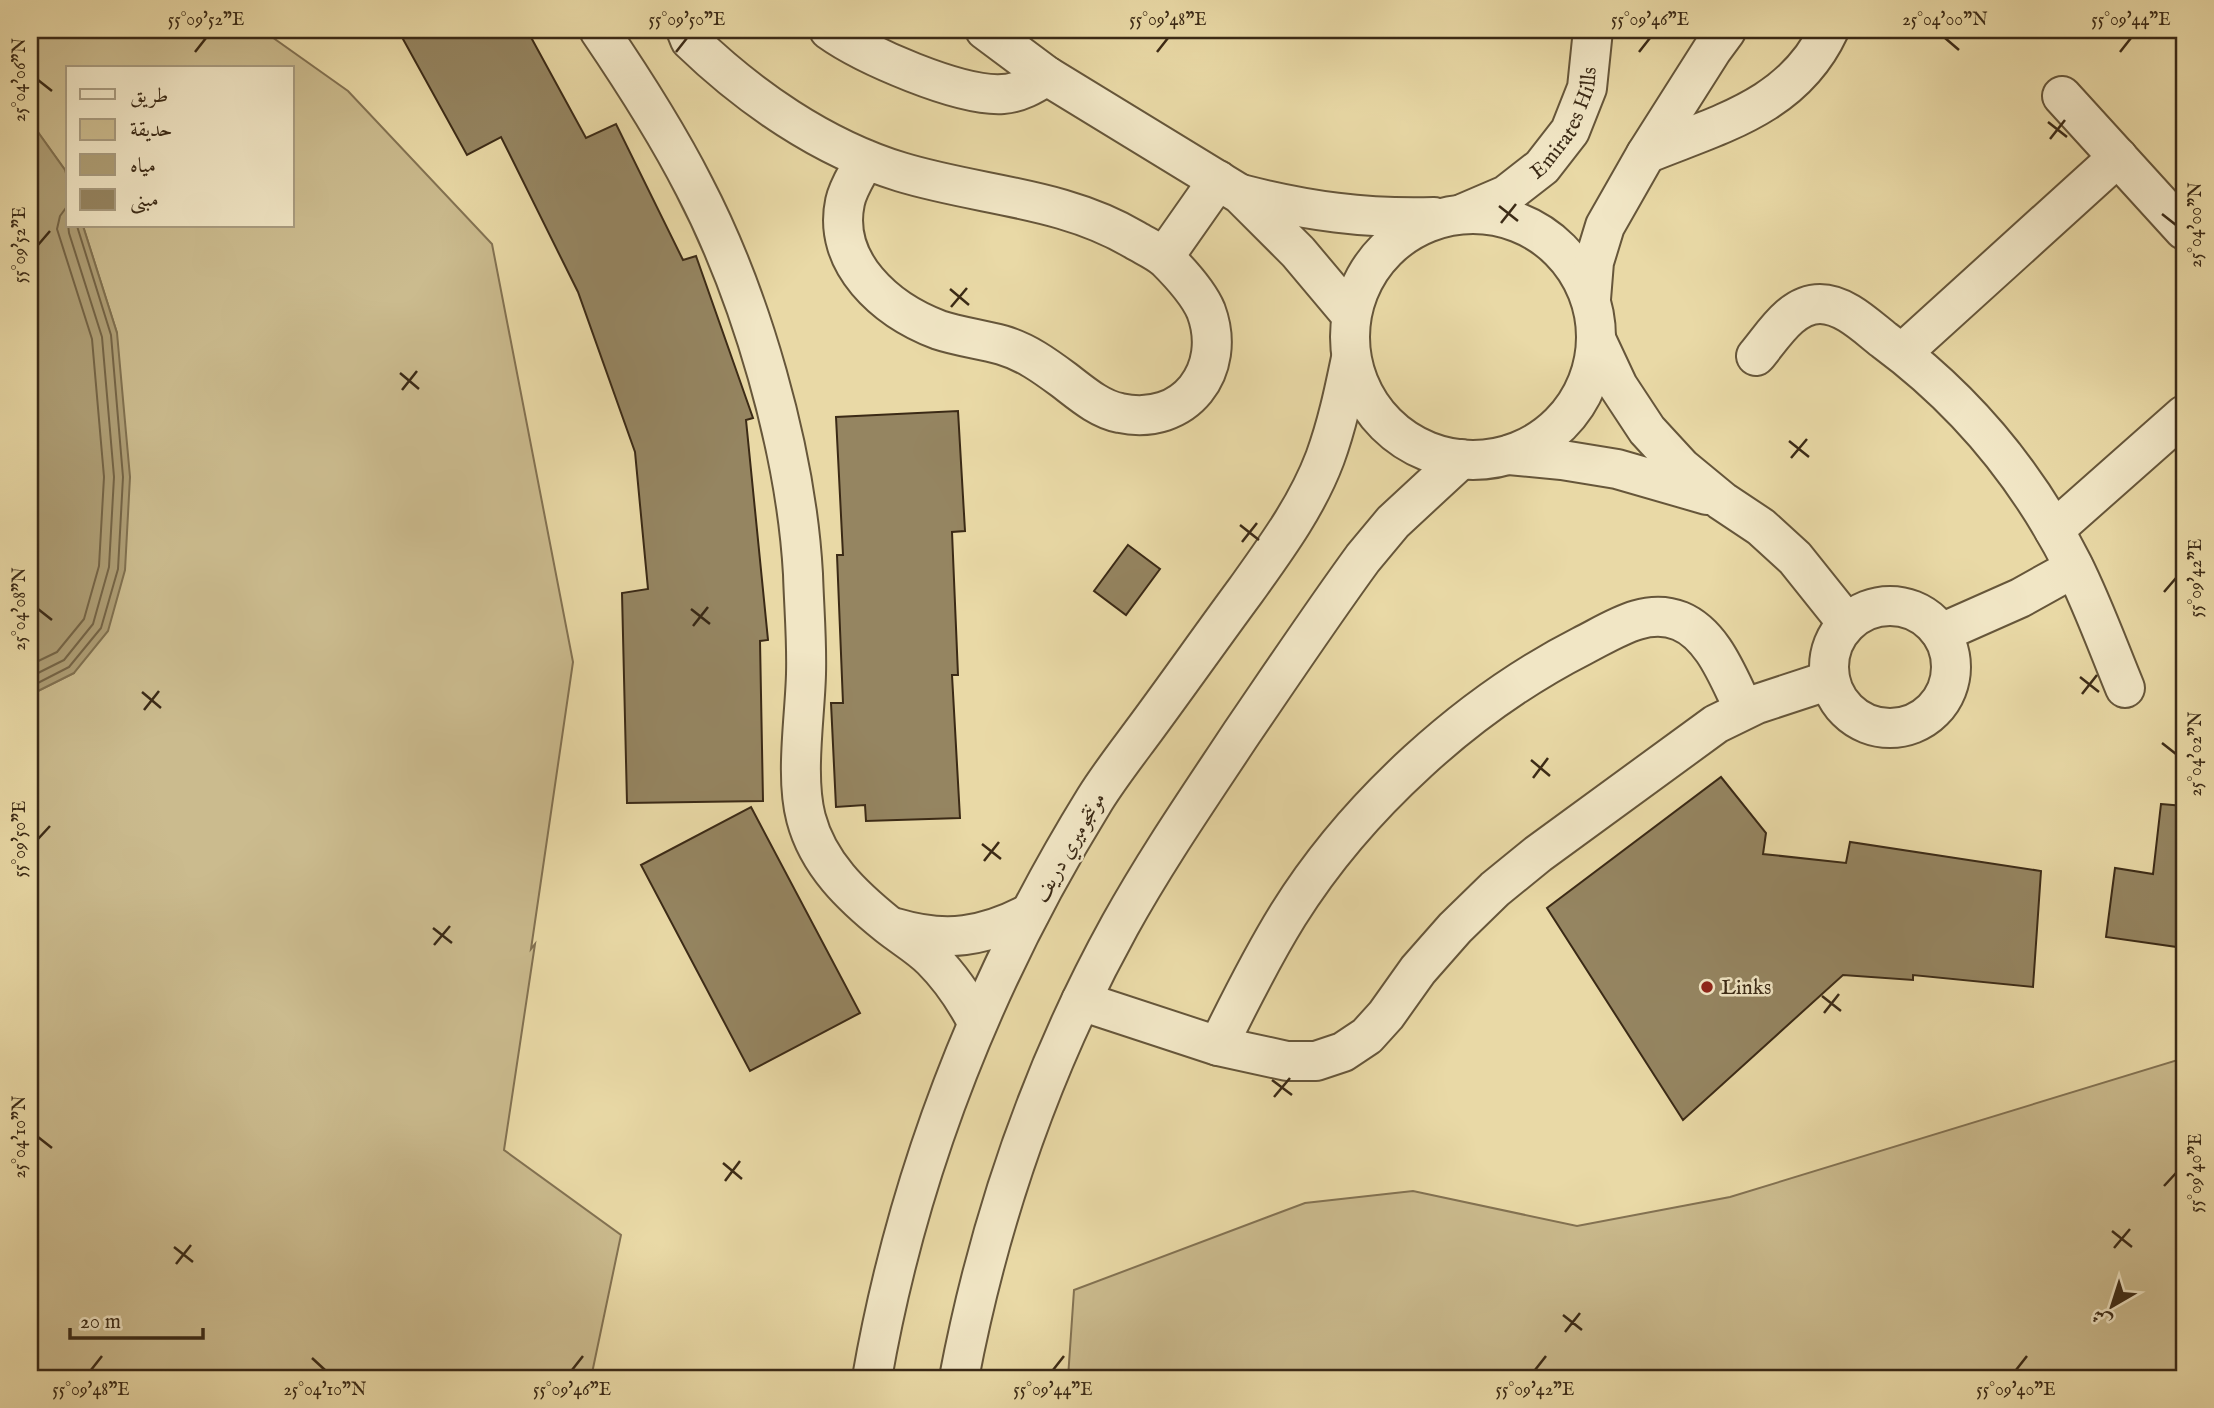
<svg xmlns="http://www.w3.org/2000/svg" width="2214" height="1408" font-family="'IM FELL English',Amiri,serif">
<style>
.green{fill:#cbbb8e;stroke:#837252;stroke-width:2}
.water{fill:#ae9e75;stroke:#80704f;stroke-width:2}
.lines{fill:none;stroke-linecap:round;stroke-linejoin:round}
.shore{stroke:#746446;stroke-width:2}
.building{fill:#958561;stroke:#3b2a16;stroke-width:2}
.minor-casing{stroke:#66563a;stroke-width:42}
.minor{stroke:#f1e6c5;stroke-width:38}
.ticks{fill:none;stroke:#3b2a16;stroke-width:2.5}
.poi-dot{fill:#8f2418;stroke:#f1e6c5;stroke-width:2.5}
.labels{text-anchor:middle;stroke-width:5;stroke-linejoin:round;paint-order:stroke}
.street-label{font-size:21px;fill:#3b2a16;stroke:#f1e6c5}
.poi-label{font-size:21px;fill:#3b2a16;stroke:#f1e6c5;text-anchor:start}
.neatline{fill:none;stroke:#3b2a16;stroke-width:2.5}
.ticks-label{font-size:18px;text-anchor:middle;fill:#3b2a16}
</style>
<rect width="100%" height="100%" fill="#e9d9a6"/>
<filter id="stains"><feTurbulence type="fractalNoise" baseFrequency=".00286" numOctaves="4"/><feColorMatrix values="0 0 0 0 .2 0 0 0 0 .09 0 0 0 0 .02 0 0 0 .5 -.17"/></filter>
<radialGradient id="worn" r=".72"><stop offset=".6" stop-color="#630" stop-opacity="0"/><stop offset="1" stop-color="#630" stop-opacity=".3"/></radialGradient>
<path class="green" d="M30,30H262L348,91L492,244L573,662L531,949L535,944L504,1150L621,1235L591,1378H30V695L74,673L117,333L83,226H292V68H68V180L65,170L30,121Z
M2184,1058V1378H1068L1074,1290L1305,1203L1413,1191L1577,1226L1730,1197Z"/>
<path class="water" d="M30,121L65,170L68,180V226H83L117,333L130,477L125,570L108,631L74,673L30,695Z"/>
<g class="lines">
<path class="shore" d="M30,665L57,652L84,619L99,566L104,477L92,339L57,229L60,216L68,205
M30,677L64,660L93,624L109,567L114,477L102,337L69,233L68,224
M30,687L69,667L101,628L118,569L123,477L111,335L77,226"/>
</g>
<path class="building" d="M398,30H527L586,138L616,124L683,260L696,256L753,418L746,420L768,640L760,641L763,801L627,803L622,593L648,589L635,452L578,292L501,137L467,155Z
M958,411L965,531L952,532L958,675H952L960,818L866,821L865,805L836,807L831,703H843L837,555H843L836,417Z
M1128,545L1160,569L1126,615L1094,591Z
M1721,777L1766,833L1763,854L1846,863L1850,842L2041,871L2033,987L1913,975V980L1843,975L1683,1120L1547,908Z
M2161,804L2184,806V948L2106,937L2115,868L2153,874Z
M751,807L860,1013L750,1071L641,865Z"/>
<g class="lines">
<g class="minor-casing">
<g id="minor">
<path d="M599,30C633,80 666,131 694,186C751,295 796,450 803,574C804,607 807,641 806,674C805,717 795,776 806,818C818,864 852,896 888,925C903,937 919,946 932,959C951,978 965,999 977,1022"/>
<path d="M686,30L690,40C749,97 822,148 901,172C980,196 1063,197 1135,240C1145,246 1157,251 1166,259C1180,273 1198,292 1206,311C1228,370 1185,427 1120,413C1099,409 1081,393 1064,380C1045,366 1026,352 1002,345C981,339 960,337 939,330C886,310 832,263 845,202C848,187 859,172 865,159"/>
<path d="M829,30C864,55 960,97 1003,94C1020,93 1034,84 1047,76"/>
<path d="M985,30L1047,76L1240,194L1298,252L1351,315"/>
<path d="M2062,96L2184,230"/>
<path d="M1646,154C1719,124 1793,107 1829,30"/>
<path d="M1241,194C1307,211 1365,219 1434,217"/>
<path id="s1" d="M1464,213L1506,195L1542,167L1570,131L1587,88L1593,30"/>
<circle cx="1473" cy="337" r="123"/>
<path d="M1164,257L1218,180"/>
<path d="M1591,299L1594,262L1605,226L1646,154L1712,50L1726,31"/>
<path d="M1596,339L1618,386L1647,430L1682,468L1722,501L1761,527L1795,558L1847,623"/>
<path d="M1902,353L2118,157"/>
<path d="M1756,356C1773,336 1791,304 1820,304C1844,304 1866,326 1884,340C1964,399 2028,476 2073,565C2093,605 2108,647 2125,688"/>
<path d="M1509,455L1562,460L1617,469L1707,495"/>
<path d="M2054,530L2184,415"/>
<circle cx="1890" cy="667" r="61"/>
<path d="M1941,633L2020,598L2074,568"/>
<path d="M896,928C946,943 984,937 1030,913"/>
<path d="M1081,1001L1218,1046L1287,1061H1316L1343,1052L1367,1036L1386,1015L1418,970L1455,928L1495,889L1538,854L1716,724L1757,704L1830,680"/>
<path d="M1218,1046C1240,1001 1262,957 1288,915C1356,806 1468,704 1582,646C1612,631 1645,607 1680,621C1714,635 1729,680 1744,709"/>
<path d="M872,1378C908,1172 985,977 1095,799C1110,775 1128,752 1145,729C1179,683 1212,636 1246,590C1276,548 1307,506 1325,458C1337,425 1344,392 1351,358"/>
<path d="M959,1378C989,1221 1042,1066 1120,925C1156,860 1198,799 1239,737C1280,677 1320,617 1363,558L1393,522L1461,459"/>
</g>
</g>
<use href="#minor" class="minor"/>
</g>
<path class="ticks" d="M1945,38L1959,50M195,52L206,38M676,52L687,38M1157,52L1168,38M1639,52L1650,38M2120,52L2131,38M38,80L52,91M2048,122L2067,137M2050,139L2065,120M1499,206L1518,221M2162,214L2176,225M1501,223L1516,204M38,245L50,231M950,289L969,305M951,307L967,288M400,373L419,389M402,390L417,371M1789,441L1809,457M1791,458L1807,439M1240,525L1259,540M1242,542L1257,523M2164,592L2176,578M38,609L52,620M691,609L710,624M693,626L708,607M2080,677L2099,692M142,692L161,708M2082,694L2097,675M144,710L159,691M2162,743L2176,754M1531,760L1550,776M1533,778L1548,758M38,839L50,826M982,844L1001,859M984,861L999,842M433,928L452,943M434,945L450,926M1822,996L1841,1011M1824,1013L1839,994M1272,1080L1292,1095M1274,1097L1290,1078M38,1137L52,1148M723,1163L742,1179M725,1181L740,1161M2164,1186L2176,1173M2112,1231L2132,1247M174,1247L193,1262M2114,1248L2130,1229M176,1264L191,1245M1563,1315L1582,1330M1565,1332L1580,1313M312,1358L325,1370M91,1370L102,1356M572,1370L583,1356M1053,1370L1064,1356M1535,1370L1546,1356M2016,1370L2027,1356"/>
<circle class="poi-dot" cx="1707" cy="987" r="7"/>
<g class="labels">
<g class="street-label">
<text dy="7" stroke="none"><textPath href="#s1" startOffset="142">Emirates Hills</textPath></text>
<text transform="translate(1069 847) rotate(-60)" y="7">مونتجوميري دريف</text>
</g>
<g class="poi-label">
<text x="1721" y="994">Links</text>
</g>
</g>
<rect width="2214" height="1408" fill="none" stroke="#e9d9a6" stroke-width="77"/>
<rect x="66" y="66" width="228" height="161" fill="#f1e6c5" stroke="#a89b7f" stroke-width="2"/>
<rect x="80" y="89" width="35" height="10" fill="#f1e6c5" stroke="#a89b7f" stroke-width="2"/>
<text x="130" y="102" font-size="21" fill="#3b2a16">طريق</text>
<rect x="80" y="119" width="35" height="21" fill="#cbbb8e" stroke="#a89b7f" stroke-width="2"/>
<text x="130" y="136" font-size="21" fill="#3b2a16">حديقة</text>
<rect x="80" y="154" width="35" height="21" fill="#ae9e75" stroke="#a89b7f" stroke-width="2"/>
<text x="130" y="172" font-size="21" fill="#3b2a16">مياه</text>
<rect x="80" y="189" width="35" height="21" fill="#958561" stroke="#a89b7f" stroke-width="2"/>
<text x="130" y="206" font-size="21" fill="#3b2a16">مبنى</text>
<g transform="translate(2112 1306) rotate(219)" stroke="#f1e6c5" stroke-width="5" paint-order="stroke">
<path d="M0-5L12 26L0 18L-12 26Z" fill="#3b2a16"/>
<text y="-10" font-size="19" font-weight="bold" text-anchor="middle" fill="#3b2a16">ش</text>
</g>
<path d="M70 1328v10h133v-10" fill="none" stroke="#3b2a16" stroke-width="3.5"/>
<text x="80" y="1328" font-size="21" fill="#3b2a16" stroke="#f1e6c5" stroke-width="5" paint-order="stroke">20 m</text>
<rect x="38" y="38" width="2138" height="1332" class="neatline"/>
<g class="ticks-label">
<text x="206" y="25">55°09'52"E</text>
<text x="687" y="25">55°09'50"E</text>
<text x="1168" y="25">55°09'48"E</text>
<text x="1650" y="25">55°09'46"E</text>
<text x="1945" y="25">25°04'00"N</text>
<text x="2131" y="25">55°09'44"E</text>
<text transform="translate(19 80) rotate(-90)" y="6">25°04'06"N</text>
<text transform="translate(2195 225) rotate(-90)" y="6">25°04'00"N</text>
<text transform="translate(19 245) rotate(-90)" y="6">55°09'52"E</text>
<text transform="translate(2195 578) rotate(-90)" y="6">55°09'42"E</text>
<text transform="translate(19 609) rotate(-90)" y="6">25°04'08"N</text>
<text transform="translate(2195 754) rotate(-90)" y="6">25°04'02"N</text>
<text transform="translate(19 839) rotate(-90)" y="6">55°09'50"E</text>
<text transform="translate(19 1137) rotate(-90)" y="6">25°04'10"N</text>
<text transform="translate(2195 1173) rotate(-90)" y="6">55°09'40"E</text>
<text x="91" y="1395">55°09'48"E</text>
<text x="325" y="1395">25°04'10"N</text>
<text x="572" y="1395">55°09'46"E</text>
<text x="1053" y="1395">55°09'44"E</text>
<text x="1535" y="1395">55°09'42"E</text>
<text x="2016" y="1395">55°09'40"E</text>
</g>
<rect width="100%" height="100%" filter="url(#stains)"/>
<rect width="100%" height="100%" fill="url(#worn)"/>
</svg>
